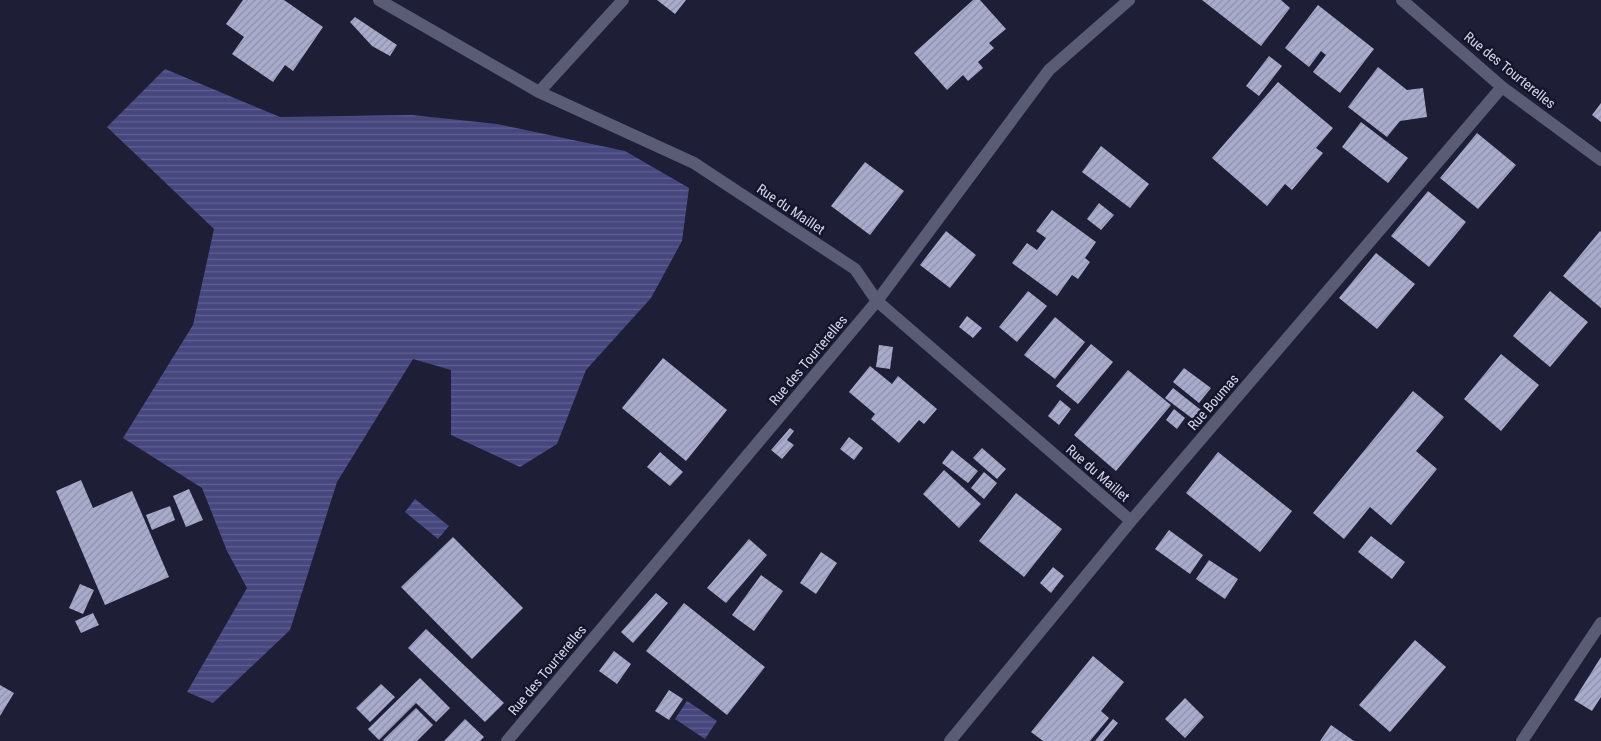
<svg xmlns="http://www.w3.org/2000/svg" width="1601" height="741" font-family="'Roboto Condensed',sans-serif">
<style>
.water{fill:url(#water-rules)}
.building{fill:url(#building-hatch)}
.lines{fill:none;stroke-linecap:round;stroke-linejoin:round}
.street{stroke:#5a5c75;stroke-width:12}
.labels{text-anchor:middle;stroke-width:5;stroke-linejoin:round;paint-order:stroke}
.street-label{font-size:14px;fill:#d5d6e7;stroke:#15152d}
</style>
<defs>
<pattern id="water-rules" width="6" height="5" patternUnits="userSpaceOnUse" patternTransform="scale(1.25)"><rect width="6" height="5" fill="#46477e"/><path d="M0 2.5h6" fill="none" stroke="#606190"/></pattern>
<pattern id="building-hatch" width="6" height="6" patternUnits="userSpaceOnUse" patternTransform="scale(1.25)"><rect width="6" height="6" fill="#a8abcb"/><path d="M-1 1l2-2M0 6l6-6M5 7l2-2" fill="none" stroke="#8e90aa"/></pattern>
</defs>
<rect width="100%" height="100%" fill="#1e1e37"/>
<path class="water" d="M165,69L280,117L412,115L497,124L625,151L689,188L682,241L651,298L586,370L557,444L520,467L451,435V370L413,359L337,482L290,630L213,703L187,692L247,588L227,551L202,488L123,438L193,325L214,229L107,127Z
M415,499L449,526L438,539L405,512Z
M687,701L717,721L705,739L675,719Z"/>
<path class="building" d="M243,0H284L323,27L293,71L285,65L273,82L232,54L244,37L226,24Z
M657,0H686L675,14Z
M973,0H980L1006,29L989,43L994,48L978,62L983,68L968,81L963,75L947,90L914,53Z
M1202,0H1281L1290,8L1261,46Z
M1318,5L1374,49L1340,93L1313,72L1326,55L1321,51L1309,67L1285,48Z
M355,17L397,45L390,56L372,46L350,22Z
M1269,56L1282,66L1259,96L1246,86Z
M1378,67L1407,90L1423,88L1427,117L1400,121L1387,137L1348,107Z
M1278,82L1333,128L1316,148L1323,153L1292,190L1285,184L1267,206L1212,158Z
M1601,103V122L1592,115Z
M1361,122L1408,158L1388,183L1342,147Z
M1477,133L1516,165L1478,209L1440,178Z
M1101,146L1149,184L1130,208L1082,172Z
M865,162L904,191L870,235L831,206Z
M1428,191L1466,222L1429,267L1391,236Z
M1099,203L1114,215L1101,230L1087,219Z
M1052,210L1096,242L1085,258L1090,262L1078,279L1072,275L1057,296L1012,263L1027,243L1037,250L1046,238L1036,231Z
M946,231L976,255L950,288L920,265Z
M1600,231L1601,232V308L1563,276Z
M1376,253L1415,284L1377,329L1339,298Z
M1028,291L1047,306L1017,342L999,327Z
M1550,291L1588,322L1550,367L1513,336Z
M967,316L982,328L973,338L959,327Z
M1055,317L1085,342L1055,379L1024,355Z
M1091,344L1113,362L1078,404L1056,386Z
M879,345L893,347L890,369L876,367Z
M1501,354L1539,385L1501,431L1464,399Z
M663,358L727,410L686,461L622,408Z
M870,366L892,384L898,376L937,409L924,424L919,420L899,443L871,419L875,414L849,392Z
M1184,368L1211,388L1199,403L1173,382Z
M1128,370L1171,405L1116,471L1074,435Z
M1173,388L1201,410L1193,419L1165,398Z
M1413,391L1444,417L1416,451L1437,469L1391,525L1370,507L1344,539L1313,513Z
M1060,400L1071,409L1059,425L1048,416Z
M1174,409L1185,418L1177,429L1166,420Z
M790,428L794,431L787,440L794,445L782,459L771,450Z
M849,437L863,448L854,460L840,449Z
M982,448L1006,469L997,479L973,458Z
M952,450L978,471L968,483L942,463Z
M660,452L683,472L670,486L647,467Z
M1218,452L1292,511L1260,552L1186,493Z
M944,470L981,504L959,528L923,494Z
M984,472L997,483L984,499L971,488Z
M81,480L93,508L132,491L169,577L105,605L56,491Z
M189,489L203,520L186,527L173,496Z
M1016,493L1062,529L1024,577L979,541Z
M170,506L175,520L152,530L146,515Z
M1169,530L1203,555L1190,574L1155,549Z
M1371,536L1405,562L1392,579L1358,552Z
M453,537L523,608L472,659L401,587Z
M749,539L767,555L726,603L707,588Z
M821,552L837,563L816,594L800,583Z
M1209,560L1238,579L1225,599L1196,579Z
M1053,567L1064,576L1051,593L1040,583Z
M761,575L783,591L754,631L732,615Z
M80,584L94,590L83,614L69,608Z
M656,593L668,603L633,643L621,632Z
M684,603L765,667L727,715L646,651Z
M93,613L99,625L81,633L75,621Z
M426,629L504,703L485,722L408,648Z
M1415,640L1446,667L1390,732L1359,705Z
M614,651L631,664L617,684L599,671Z
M1093,656L1124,682L1101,711L1109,718L1090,741H1043L1031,732Z
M1601,657V697L1592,711L1574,700Z
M420,678L450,708L436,722L416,703L379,740L368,729Z
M381,684L395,697L370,722L356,708Z
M0,685L14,693L0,716Z
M669,690L683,699L669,720L655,711Z
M1185,698L1204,717L1185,738L1165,719Z
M416,708L433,725L417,741H384L383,740Z
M465,719L484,737L480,741H444Z
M1113,719L1118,723L1103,741H1095Z
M1331,725L1354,741H1320Z"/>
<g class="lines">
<path class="street" d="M379,0L539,92L694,163L855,269L877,301L1131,521
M1402,0L1502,87L1601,160
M539,92L623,0
M507,741L877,301L1049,70L1129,0
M950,741L1131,521L1502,87
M1522,741L1601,623"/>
</g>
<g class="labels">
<g class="street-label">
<text transform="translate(1510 70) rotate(39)" y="5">Rue des Tourterelles</text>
<text transform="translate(791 209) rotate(34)" y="5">Rue du Maillet</text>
<text transform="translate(808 360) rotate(-50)" y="5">Rue des Tourterelles</text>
<text transform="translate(1213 402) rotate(-49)" y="5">Rue Boumas</text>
<text transform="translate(1098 473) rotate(41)" y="5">Rue du Maillet</text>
<text transform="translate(547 670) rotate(-50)" y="5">Rue des Tourterelles</text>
</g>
</g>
</svg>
